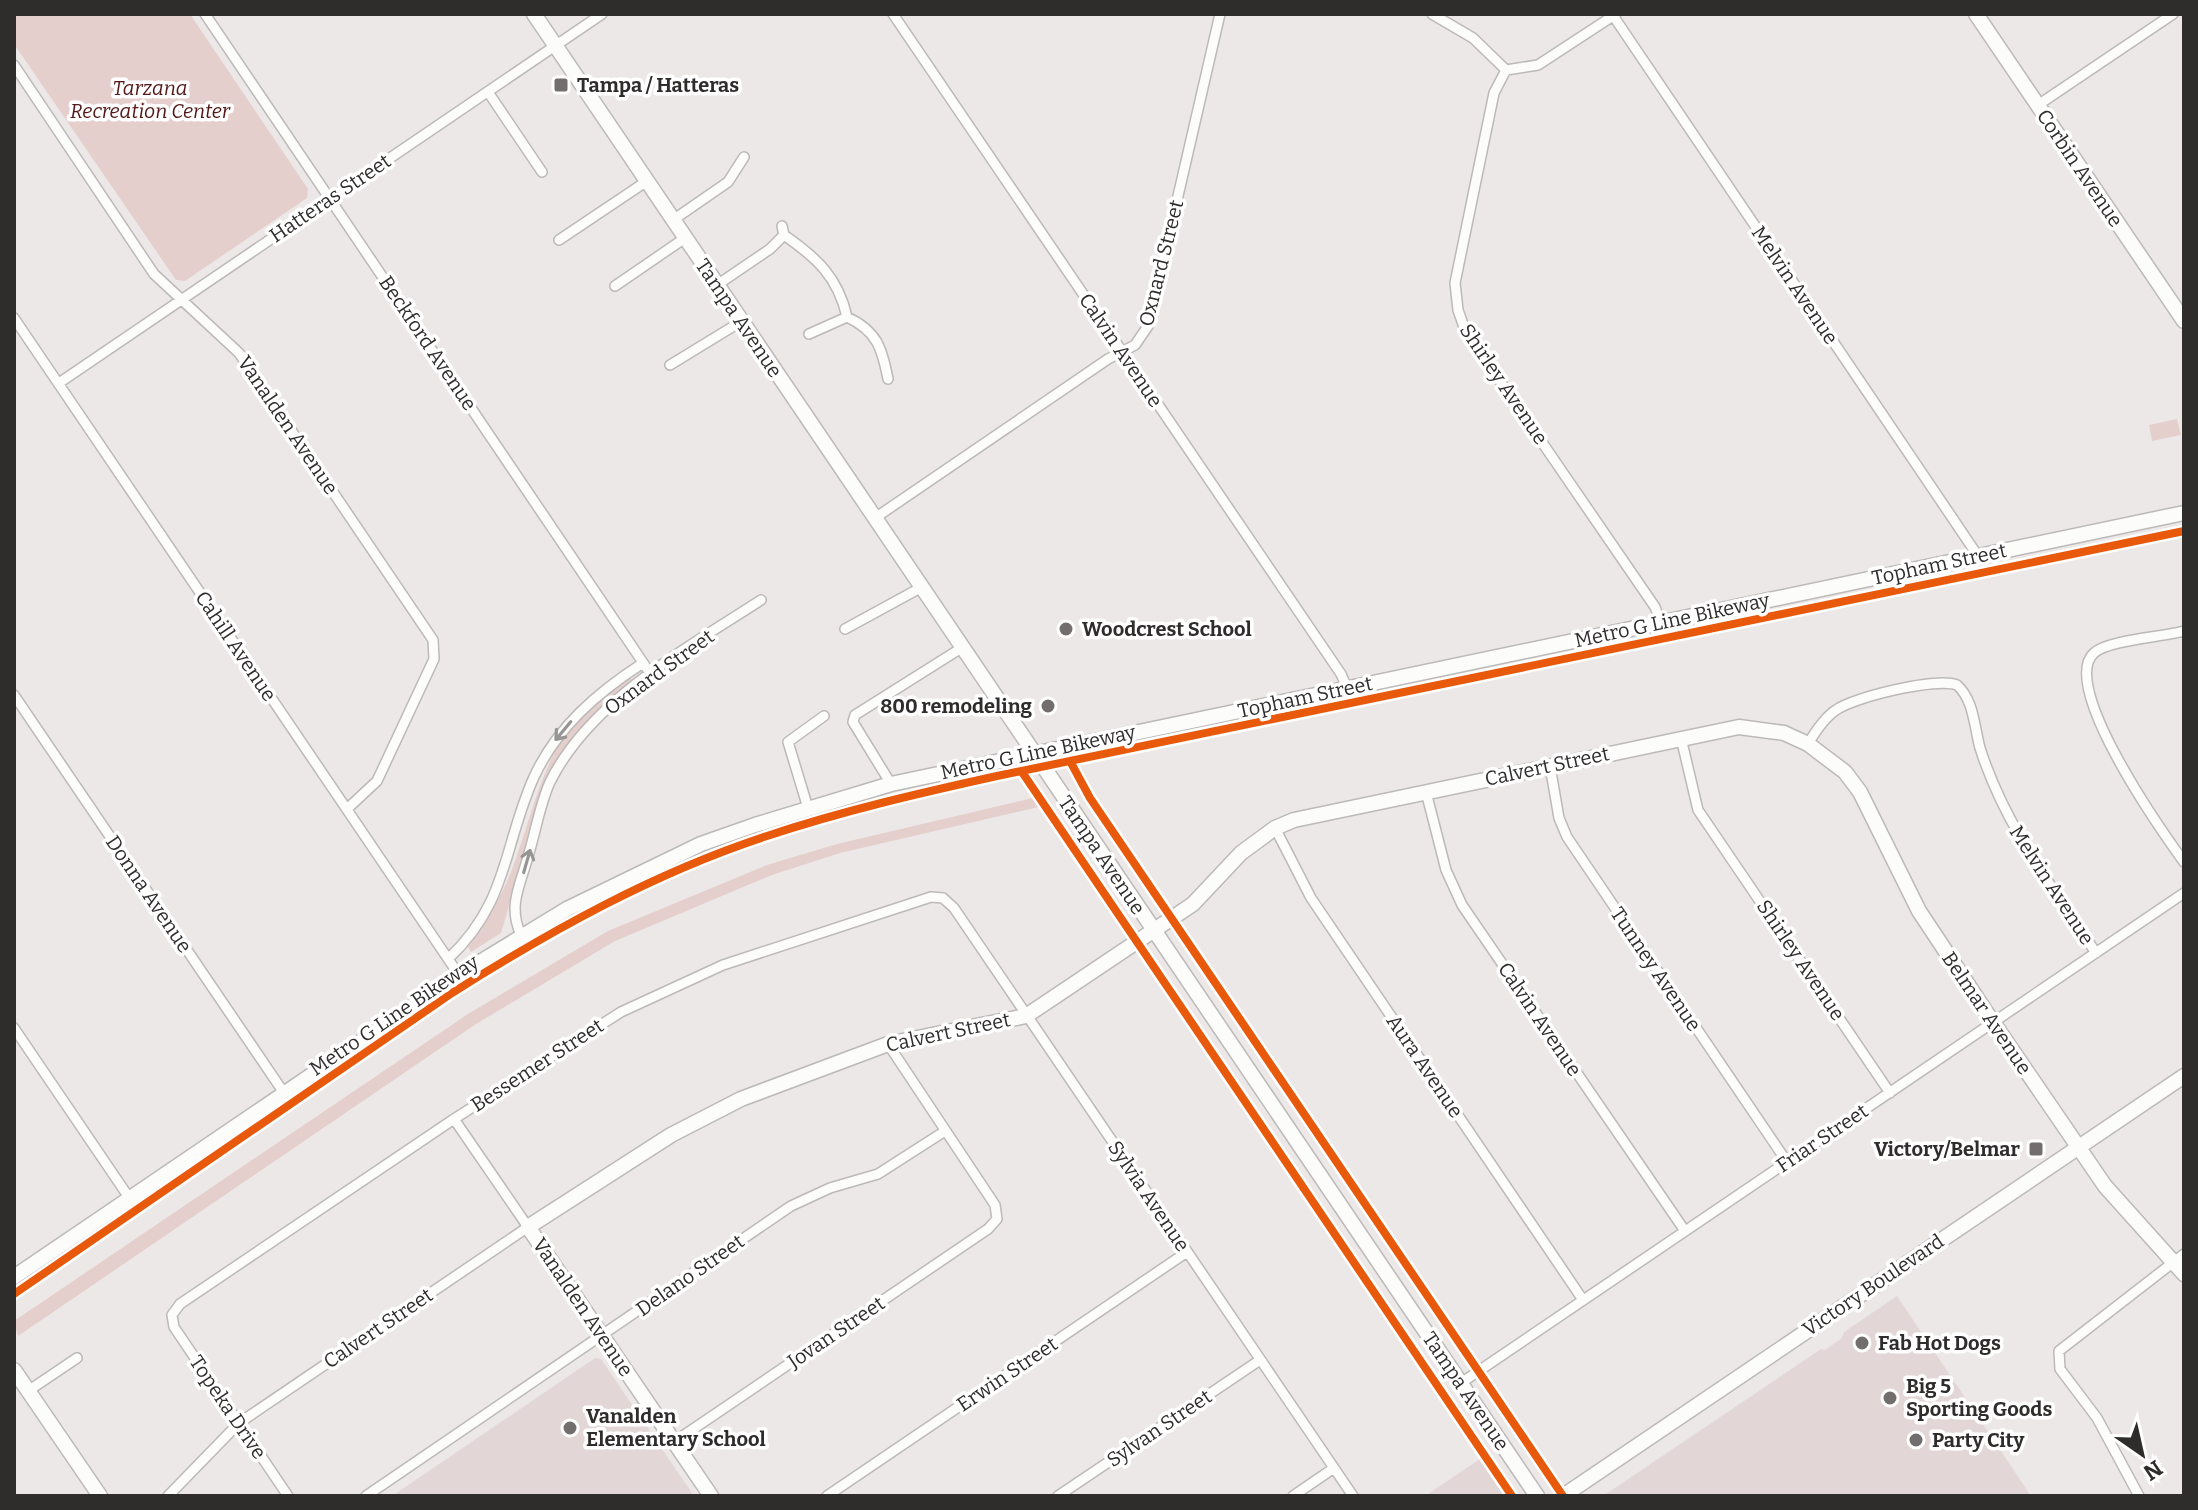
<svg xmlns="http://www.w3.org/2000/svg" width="2198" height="1510" font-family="Bitter,serif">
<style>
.built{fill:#e2d7d6}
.green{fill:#e5cfcc}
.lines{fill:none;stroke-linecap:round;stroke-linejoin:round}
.street-casing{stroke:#bcb9b8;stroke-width:12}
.secondary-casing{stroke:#bcb9b8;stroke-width:17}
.primary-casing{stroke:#bcb9b8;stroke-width:17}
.street{stroke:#fcfcfb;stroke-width:9}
.secondary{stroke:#fcfcfb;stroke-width:14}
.primary{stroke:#fcfcfb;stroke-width:14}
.cycleway-casing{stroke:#fff;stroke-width:13}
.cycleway{stroke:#e8590c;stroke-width:8}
.oneway{stroke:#969494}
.poi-dot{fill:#716e6d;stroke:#fff;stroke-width:3}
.labels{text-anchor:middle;stroke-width:7;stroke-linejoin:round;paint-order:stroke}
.poi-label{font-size:20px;font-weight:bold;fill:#2f2c2c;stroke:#fff;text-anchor:start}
.park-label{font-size:20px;font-style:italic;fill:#521716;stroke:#fff}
.street-label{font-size:20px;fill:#2f2c2c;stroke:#fff}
</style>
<rect width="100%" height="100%" fill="#ece8e7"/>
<path class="built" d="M1897,1296L2031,1496H1603L1821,1349L1825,1350L1842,1338L1844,1332Z
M595,1358L601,1359L694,1496H392Z
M1483,1457L1510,1496H1425Z"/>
<path class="green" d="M14,14H190L308,189L307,198L185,281L176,280L14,44Z
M2177,419L2181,435L2152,441L2149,425Z
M630,678L633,681C618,695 600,707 586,722C534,779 523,861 501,933L471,952L468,947C485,922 500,900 511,872C540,796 546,720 630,678Z
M1037,797L1043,806L840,853L772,875L615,941L476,1024L18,1336L14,1321L468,1014L608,931L767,865L837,844Z"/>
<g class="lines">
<g class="street-casing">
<path id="street" d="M205,14L650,673
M893,14L1341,674L1347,688
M1432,14L1473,38L1506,70L1538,65L1616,14
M1612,14L1978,556
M14,65L154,274L239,353L433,640L434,659L377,781L347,809
M1506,70L1494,93L1455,283L1458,310L1465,330L1655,607L1661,623
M488,92L542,172
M2038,105L2173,14
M673,220L728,182L744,157
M784,235C817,258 838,277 847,317C877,331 882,348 888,379
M559,240L647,181
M717,285L770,249L784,235L782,226
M615,286L685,238
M14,318L459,975
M809,334L847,317
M670,365L742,321
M59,383L602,14
M875,518L1108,359L1135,345L1148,326L1220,14
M845,629L922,587
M2184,631C2163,637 2108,640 2094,653C2058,685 2163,833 2184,862
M14,695L284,1093
M1681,738L1698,810L1890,1093
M1808,744C1815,732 1824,718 1836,710C1854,697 1937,677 1957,685C1974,700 1974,726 1980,748C2004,824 2052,887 2096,953
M1550,766L1559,818L1567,837L1787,1162
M891,784L853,722L855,715L963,647
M1426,792L1446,870L1462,905L1685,1231
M808,808L788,742L824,716
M1275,828L1311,898L1583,1300
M521,935C507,905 521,884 529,853C536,830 540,804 550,782C590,701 687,648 761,600
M448,959C509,902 503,846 534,777C557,727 598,692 643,663
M14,1028L130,1199
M1461,1383L2184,893
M28,1391L77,1358
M674,1442L988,1229L997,1219L995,1205L888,1044
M168,1496L239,1423L528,1227L454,1119
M288,1496L174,1327L172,1315L180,1304L454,1119L621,1012L723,965L931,897L943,898L954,908L1353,1496
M366,1496L791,1206L830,1188L878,1174L945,1131
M827,1496L1187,1252
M1058,1496L1260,1360
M1293,1496L1334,1468
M2139,1496L2097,1418L2060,1369L2059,1351L2184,1254"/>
</g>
<g class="secondary-casing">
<path id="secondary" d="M1976,14L2184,321
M14,1277L459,975L567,909L701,844L755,825L891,784L2184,513
M14,1370L100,1496
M711,1496L528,1227L671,1135L741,1099L888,1044L1026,1016L1193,904L1241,853L1275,828L1294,820L1739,727L1784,733L1808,744L1845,772L1860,792L1919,911L1986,1012L2105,1186L2184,1274"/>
</g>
<g class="primary-casing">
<path id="primary" d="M534,14L1537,1496
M1563,1496L2184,1076"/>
</g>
<use href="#street" class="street"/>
<use href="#secondary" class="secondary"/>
<use href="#primary" class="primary"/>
<g class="cycleway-casing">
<path id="cycleway" d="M1070,761L1090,798L1563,1496
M1022,772L1512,1496
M14,1294L452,993C552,930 654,873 767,836C842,811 920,793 997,776L2184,531"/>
</g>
<use href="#cycleway" class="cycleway"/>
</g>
<defs><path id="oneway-shaft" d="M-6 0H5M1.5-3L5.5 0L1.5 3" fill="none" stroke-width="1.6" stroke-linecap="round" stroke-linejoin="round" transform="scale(2)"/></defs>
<g class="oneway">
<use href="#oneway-shaft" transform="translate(563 731) rotate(130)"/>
<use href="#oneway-shaft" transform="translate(527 861) rotate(-74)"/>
</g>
<g class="poi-dot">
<rect x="553" y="77" width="16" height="16" rx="4"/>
<circle cx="1066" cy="629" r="8"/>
<circle cx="1048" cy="706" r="8"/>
<rect x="2028" y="1141" width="16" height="16" rx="4"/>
<circle cx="1862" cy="1343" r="8"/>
<circle cx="1890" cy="1398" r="8"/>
<circle cx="570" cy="1428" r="8"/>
<circle cx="1916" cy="1440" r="8"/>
</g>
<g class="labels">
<g class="poi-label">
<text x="577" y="92">Tampa / Hatteras</text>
<text x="1082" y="636">Woodcrest School</text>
<text x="1032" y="713" text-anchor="end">800 remodeling</text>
<text x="2020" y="1156" text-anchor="end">Victory/Belmar</text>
<text x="1878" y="1350">Fab Hot Dogs</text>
<text x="1906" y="1393">Big 5<tspan x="1906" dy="23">Sporting Goods</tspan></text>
<text x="586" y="1423">Vanalden<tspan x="586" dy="23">Elementary School</tspan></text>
<text x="1932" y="1447">Party City</text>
</g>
<g class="park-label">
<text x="150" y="95">Tarzana<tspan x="150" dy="23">Recreation Center</tspan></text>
</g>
<g class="street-label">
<text transform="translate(2080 168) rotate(56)" y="7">Corbin Avenue</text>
<text transform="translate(330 198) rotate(-34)" y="7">Hatteras Street</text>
<text transform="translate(1161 263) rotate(-76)" y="7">Oxnard Street</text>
<text transform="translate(1795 285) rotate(56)" y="7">Melvin Avenue</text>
<text transform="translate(739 318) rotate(56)" y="7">Tampa Avenue</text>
<text transform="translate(428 343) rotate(56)" y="7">Beckford Avenue</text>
<text transform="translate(1121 350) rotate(56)" y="7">Calvin Avenue</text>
<text transform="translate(1504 384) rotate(56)" y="7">Shirley Avenue</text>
<text transform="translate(288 425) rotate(56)" y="7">Vanalden Avenue</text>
<text transform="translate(1939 564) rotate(-12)" y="7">Topham Street</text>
<text transform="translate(1672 620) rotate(-12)" y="7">Metro G Line Bikeway</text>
<text transform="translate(236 646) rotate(56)" y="7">Cahill Avenue</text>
<text transform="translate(659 672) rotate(-36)" y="7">Oxnard Street</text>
<text transform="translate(1305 697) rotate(-12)" y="7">Topham Street</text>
<text transform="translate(1038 752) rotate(-12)" y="7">Metro G Line Bikeway</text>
<text transform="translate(1547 766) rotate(-12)" y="7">Calvert Street</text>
<text transform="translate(1102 855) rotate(56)" y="7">Tampa Avenue</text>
<text transform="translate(2052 885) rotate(57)" y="7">Melvin Avenue</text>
<text transform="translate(149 894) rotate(56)" y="7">Donna Avenue</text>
<text transform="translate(1801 960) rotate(56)" y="7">Shirley Avenue</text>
<text transform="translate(1656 969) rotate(56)" y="7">Tunney Avenue</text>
<text transform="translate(1987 1013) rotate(56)" y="7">Belmar Avenue</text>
<text transform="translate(394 1015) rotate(-34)" y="7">Metro G Line Bikeway</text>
<text transform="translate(1540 1019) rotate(56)" y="7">Calvin Avenue</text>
<text transform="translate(948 1032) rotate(-12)" y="7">Calvert Street</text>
<text transform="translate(537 1065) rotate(-33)" y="7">Bessemer Street</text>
<text transform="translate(1425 1066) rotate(56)" y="7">Aura Avenue</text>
<text transform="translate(1822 1138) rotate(-34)" y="7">Friar Street</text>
<text transform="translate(1149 1196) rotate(56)" y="7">Sylvia Avenue</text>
<text transform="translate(690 1275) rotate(-35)" y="7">Delano Street</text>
<text transform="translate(1873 1285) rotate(-34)" y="7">Victory Boulevard</text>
<text transform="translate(583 1307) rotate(56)" y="7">Vanalden Avenue</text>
<text transform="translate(378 1328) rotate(-34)" y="7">Calvert Street</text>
<text transform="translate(836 1332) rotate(-34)" y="7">Jovan Street</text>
<text transform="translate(1007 1374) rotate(-34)" y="7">Erwin Street</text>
<text transform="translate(1466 1391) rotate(56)" y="7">Tampa Avenue</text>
<text transform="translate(228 1407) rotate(56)" y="7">Topeka Drive</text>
<text transform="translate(1159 1428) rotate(-34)" y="7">Sylvan Street</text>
</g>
</g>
<rect width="2198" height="1510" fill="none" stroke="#2f2c2c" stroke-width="32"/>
<g transform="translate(2142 1454) rotate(146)" stroke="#ffffff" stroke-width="6" paint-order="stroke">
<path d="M0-6L14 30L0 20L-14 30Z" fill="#2f2c2c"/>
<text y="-12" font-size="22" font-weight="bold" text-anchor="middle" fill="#2f2c2c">N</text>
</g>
</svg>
